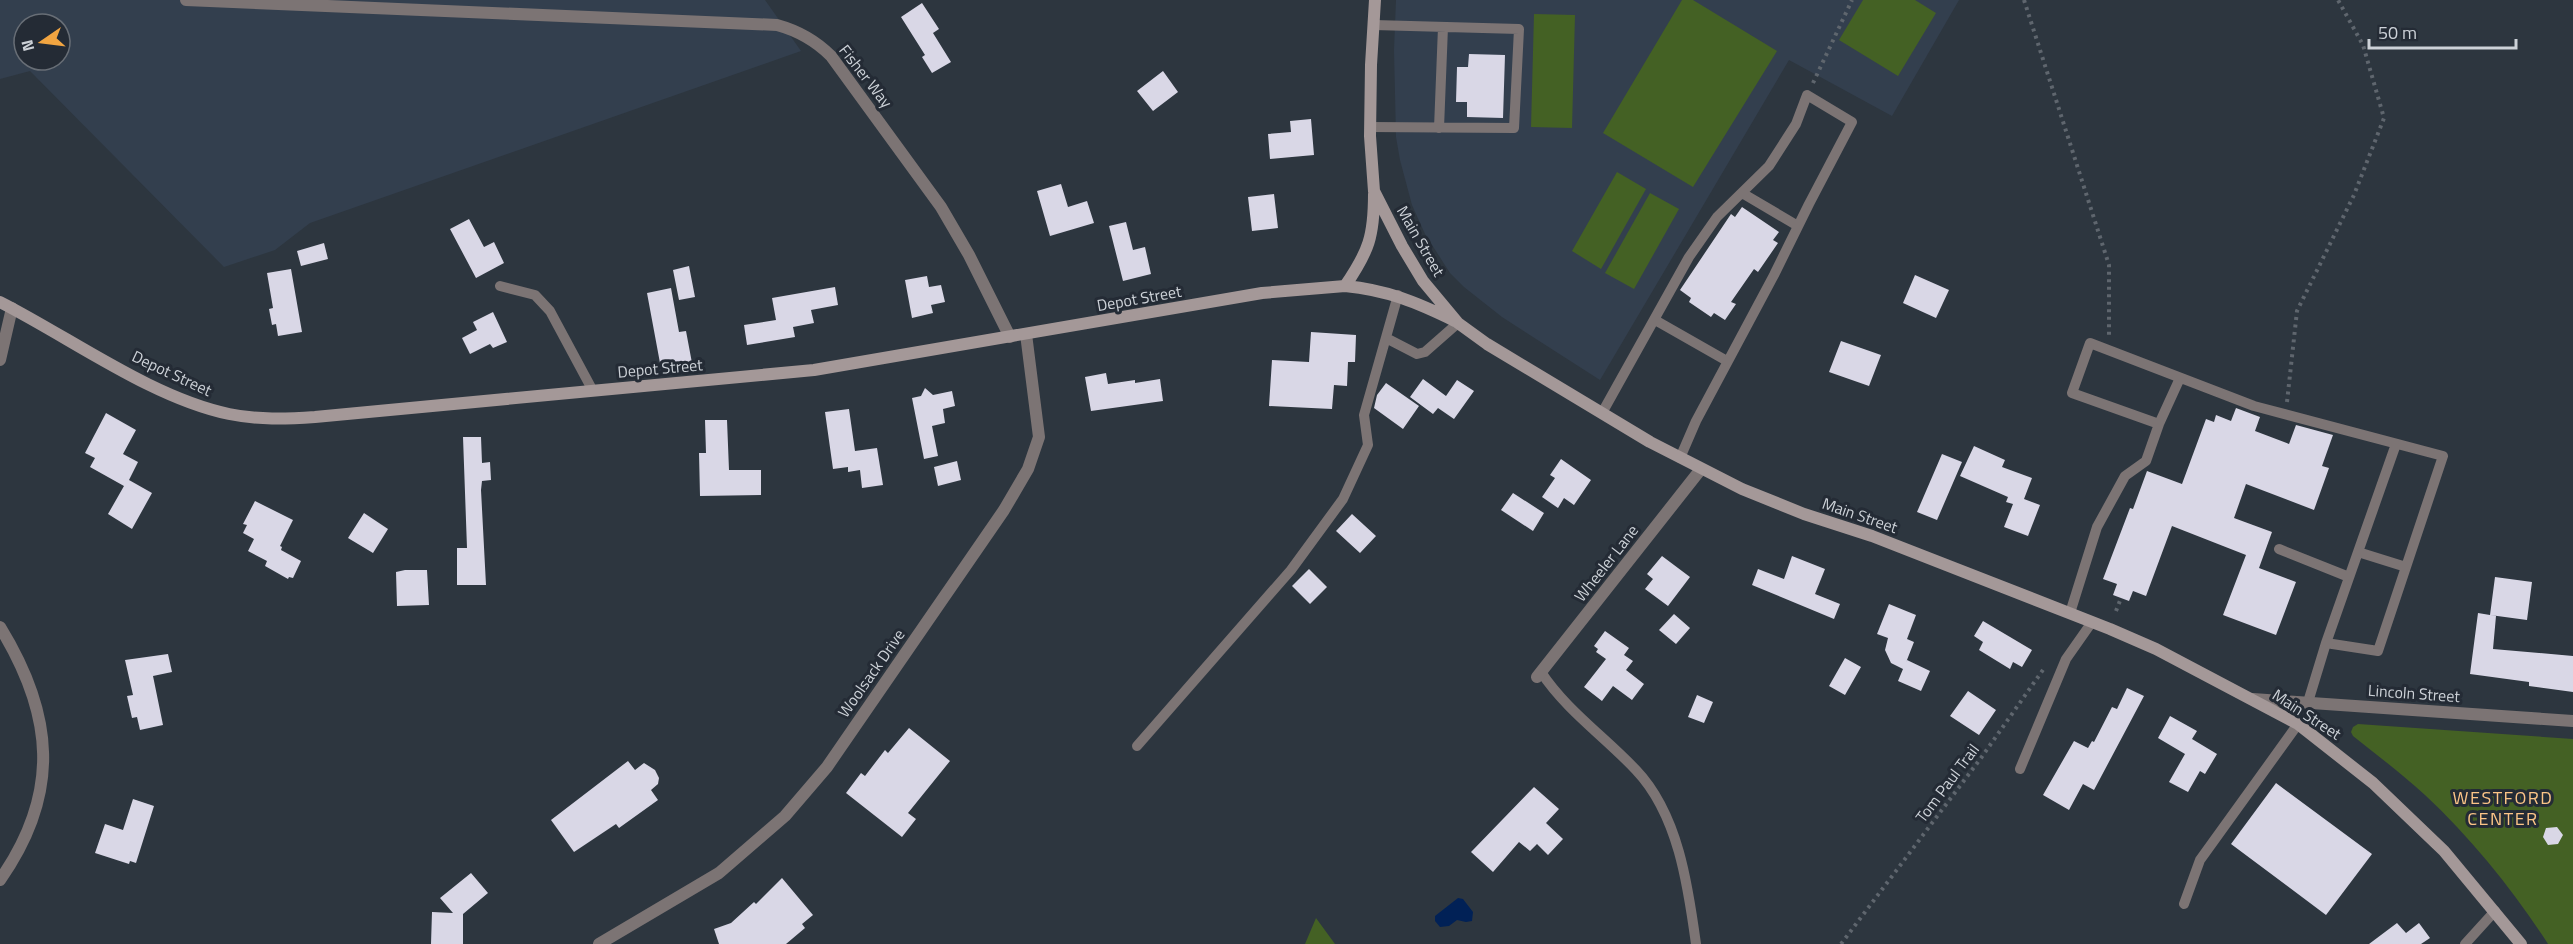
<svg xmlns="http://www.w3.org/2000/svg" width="2573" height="944" font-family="'Titillium Web',sans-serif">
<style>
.built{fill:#333f4e;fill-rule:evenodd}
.green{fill:#446124}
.water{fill:#012156}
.building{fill:#d9d7e6}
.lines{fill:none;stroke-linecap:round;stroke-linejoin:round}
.path{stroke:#5f666e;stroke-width:4;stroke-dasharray:3 4.5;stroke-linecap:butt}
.lane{stroke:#7c7474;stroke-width:10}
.street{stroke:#7c7474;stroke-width:12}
.secondary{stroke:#a49898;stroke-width:12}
.labels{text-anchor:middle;stroke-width:6;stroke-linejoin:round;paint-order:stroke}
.street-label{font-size:16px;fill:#cdd2d8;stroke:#242b35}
.neighbourhood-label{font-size:18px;letter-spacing:1.5px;fill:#fcc587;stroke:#242b35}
</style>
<rect width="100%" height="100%" fill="#2d363f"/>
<path class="built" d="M0,0H765L801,51L310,223L275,250L224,267L30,71L0,79ZM24,24H60V60H24Z
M1396,0H1959L1892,116L1789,60L1600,380L1502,317L1464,287L1450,273L1425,234L1412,205L1400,160L1396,137L1394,50Z"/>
<path class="green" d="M1682,0H1693L1777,51L1693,187L1603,133Z
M1863,0H1915L1936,13L1898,76L1839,40Z
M1534,14L1575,15L1572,128L1531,127Z
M1617,172L1646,189L1601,269L1572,251Z
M1650,193L1679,209L1634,289L1605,273Z
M2358,724L2573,739V944H2548C2513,890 2472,839 2425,795C2402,774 2377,755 2353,736L2351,732L2353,727Z
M1316,918L1335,944H1305Z"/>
<path class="water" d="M1458,898L1463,899L1473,912L1472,921L1466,922L1457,920L1449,926L1440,927L1435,921V916Z"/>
<path class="building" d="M922,3L939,29L933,33L951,62L932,73L922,57L925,55L901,17Z
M1469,54L1505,55L1503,118L1467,117V102H1456L1457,67H1468Z
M1163,71L1178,92L1153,111L1137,91Z
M1311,119L1314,155L1270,159L1268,134L1291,132L1290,121Z
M1061,184L1068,207L1087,201L1094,223L1050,236L1037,191Z
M1274,194L1278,228L1252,231L1248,197Z
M1742,207L1779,232L1773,240L1778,243L1758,272L1754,269L1731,302L1736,304L1725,320L1714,313L1711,317L1689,302L1691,298L1680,290L1731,214L1735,217Z
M469,219L484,247L494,242L504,263L476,278L450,229Z
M1126,222L1133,250L1145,247L1151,274L1123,281L1109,226Z
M324,243L328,259L301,266L297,251Z
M689,266L695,297L679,300L673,270Z
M291,269L302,332L278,336L276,324L272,325L269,309L273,308L267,273Z
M1915,275L1949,290L1936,318L1903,303Z
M927,276L929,287L941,285L945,302L931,305L933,313L912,318L905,280Z
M835,287L838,305L811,310L814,323L793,327L795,337L747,345L744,325L776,320L772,298Z
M671,288L679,332L686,331L692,363L664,369L663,363H660L647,293Z
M493,312L507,342L493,348L490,344L470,354L462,338L477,330L473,322Z
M1311,332L1356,335L1355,362H1348L1347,386L1334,385L1332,409L1269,406L1272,360L1309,362Z
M1841,341L1881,355L1869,386L1829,372Z
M1106,373L1108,384L1135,380V383L1160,379L1163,401L1091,411L1085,377Z
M1423,379L1446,396L1457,380L1474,391L1454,419L1438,408L1433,414L1410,397Z
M1386,383L1419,406L1403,429L1374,408L1377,395Z
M925,388L933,395L952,391L955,406L943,409L945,423L932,426L938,456L924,459L912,398L921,396Z
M2236,408L2260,417L2255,431L2289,444L2296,425L2333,435L2322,466L2329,468L2314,510L2246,484L2234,518L2272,532L2259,568L2296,582L2276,635L2223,615L2246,555L2172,526L2146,596L2133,591L2129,601L2113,595L2117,584L2103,579L2130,508L2133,509L2147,471L2182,484L2206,419L2214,422L2216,415L2231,421Z
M849,409L855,451L877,448L883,485L862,488L860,470L848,472V467L833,469L825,412Z
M106,413L136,430L123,454L138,462L129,480L152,493L132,529L108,514L124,486L90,467L95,458L85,453Z
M705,420H727L729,470H761V495L700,496L699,453H706Z
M463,437H481L482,463L490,462L491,480L482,481L481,490L486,585H457V548H467Z
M1974,446L2005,460L2002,467L2032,478L2024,499L2040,505L2028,536L2004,527L2013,504L2006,502L2008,497L1960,476Z
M1942,454L1962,462L1937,520L1917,512Z
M1561,459L1591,480L1574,505L1564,498L1558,508L1542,497L1555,478L1550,475Z
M957,461L961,480L938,486L934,467Z
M1513,493L1544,513L1533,531L1501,510Z
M255,501L293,520L280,546L282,547L281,550L301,561L293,578L289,577L288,579L265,566L267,561L248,551L254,539L243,533L247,525L243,524Z
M364,513L388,529L373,553L348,538Z
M1352,514L1376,536L1360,553L1336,531Z
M1662,556L1690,577L1668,606L1645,589L1653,579L1647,574Z
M1792,556L1825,569L1815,594L1840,604L1834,619L1752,585L1758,569L1784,579Z
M1309,569L1327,587L1310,604L1292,586Z
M405,570H427L429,605L397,606L396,572Z
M2495,577L2532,582L2527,620L2490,615Z
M1889,604L1916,615L1907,639L1914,642L1905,665L1907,660L1930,671L1921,691L1898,681L1903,669L1891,663L1885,650L1888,638L1877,634Z
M2478,613L2496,616L2493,649L2573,656V692L2529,686V682L2470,674Z
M1674,614L1690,628L1676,644L1659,630Z
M1983,621L2032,650L2022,667L2013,662L2010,669L1979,650L1983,642L1974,636Z
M1605,631L1629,648L1624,655L1633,661L1626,670L1644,684L1632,700L1613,686L1602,701L1584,687L1606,659L1596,652L1598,649L1594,646Z
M168,654L172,672L153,676L163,725L140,730L137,717L132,718L127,696L133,695L125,660Z
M1845,658L1861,667L1845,695L1829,686Z
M2127,688L2144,696L2094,790L2083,784L2069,810L2043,795L2074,741L2088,748L2092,741L2094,742L2112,707L2117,709Z
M1968,691L1996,710L1979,735L1950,716Z
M1697,695L1713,702L1704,723L1688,717Z
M2170,716L2197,731L2192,739L2217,754L2205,774L2200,771L2188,792L2169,782L2185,754L2158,738Z
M909,728L950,761L908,813L916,819L902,837L846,793L861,773L865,776L885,750L888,753Z
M628,761L635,770L644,763L655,770L659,778L658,784L651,790L658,800L619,828L616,824L574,852L551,820Z
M2276,783L2372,854L2326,915L2231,844Z
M1534,787L1559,809L1546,823L1563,839L1548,855L1537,844L1530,851L1519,842L1493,872L1471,852Z
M133,799L154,806L136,863L130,861L129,864L95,853L105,824L123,830Z
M2557,827L2563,835L2558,844L2548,845L2543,837L2546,828Z
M471,873L488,893L463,914V944H431L432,912L453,913L440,898Z
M782,878L813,915L802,924L805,928L786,944H719L714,929L731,923L754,902L756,904Z
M2397,923L2406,933L2419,923L2430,938L2421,944H2369Z"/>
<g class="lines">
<path class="path" d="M2024,0L2109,265V337
M1813,83L1852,0
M2287,402L2297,311L2354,195L2384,118L2363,45L2338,0
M2116,611L2121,598
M1841,944L1981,758L2045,667"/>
<path class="lane" d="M1370,127L1514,128L1519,29L1374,25
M1439,128L1443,27
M1742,193L1798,226
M500,286L535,295L550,311L593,391
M1655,320L1727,361
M1386,338L1417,354L1425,352L1458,323
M1602,413L1689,257L1717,217L1769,166L1796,124L1807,95L1852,122L1809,204L1774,275L1696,421L1680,458
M2159,424L2180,378
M2279,549L2349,577
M2358,552L2406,567
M2070,613L2097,527L2125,476L2146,461L2159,424L2072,393L2090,343L2254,406L2443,456L2378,651L2326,643L2308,702
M2326,643L2396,444
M1541,672C1566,710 1605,737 1636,770C1678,814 1688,885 1696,944
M1137,746L1291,570L1343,499L1368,445L1364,415L1398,295
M2020,769L2066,659L2092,622
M2184,904L2200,860L2298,724
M2465,944L2495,911"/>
<path class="street" d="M186,0L777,25C799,31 815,40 831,56L941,207L969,255L1010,337
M0,360L12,308
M0,627C54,715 61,793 0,880
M1537,677L1701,469
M2253,699L2573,721
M599,944L719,873L785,816L827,767L1004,510L1028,469L1039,437L1026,334"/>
<path class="secondary" d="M1375,0L1371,65L1370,136L1374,191L1402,246L1423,281L1458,323L1487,344L1650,442L1742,489L1804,514L1872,536L2110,629L2156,649L2298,724L2373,783L2444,851L2521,944
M1345,286C1387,290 1416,302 1455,321
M0,302C71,338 152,398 229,414C258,420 286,419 315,417L814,370L1262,293L1345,286C1369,251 1374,236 1374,194"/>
</g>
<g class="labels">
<g class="street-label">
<text transform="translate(866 76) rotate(52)" y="6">Fisher Way</text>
<text transform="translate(1421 241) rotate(60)" y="6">Main Street</text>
<text transform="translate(1139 298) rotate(-10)" y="6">Depot Street</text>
<text transform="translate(660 368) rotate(-5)" y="6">Depot Street</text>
<text transform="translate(172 373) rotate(25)" y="6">Depot Street</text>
<text transform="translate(1860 515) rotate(19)" y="6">Main Street</text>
<text transform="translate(1606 563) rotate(-52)" y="6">Wheeler Lane</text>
<text transform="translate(871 673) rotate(-55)" y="6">Woolsack Drive</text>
<text transform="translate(2414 693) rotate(4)" y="6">Lincoln Street</text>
<text transform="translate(2307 714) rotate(33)" y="6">Main Street</text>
<text transform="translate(1947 783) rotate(-53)" y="6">Tom Paul Trail</text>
</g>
<g class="neighbourhood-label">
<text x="2503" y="804">WESTFORD<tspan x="2503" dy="21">CENTER</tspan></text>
</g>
</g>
<g transform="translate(42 42) rotate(256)"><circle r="28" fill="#242b35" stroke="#686e76" stroke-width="1.5"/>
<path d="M0-4.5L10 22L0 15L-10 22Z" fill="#f2a541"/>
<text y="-9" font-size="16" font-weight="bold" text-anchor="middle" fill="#cdd2d8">N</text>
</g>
<path d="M2369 39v9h147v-9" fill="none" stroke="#cdd2d8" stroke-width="3"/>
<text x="2378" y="39" font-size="18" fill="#cdd2d8" stroke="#242b35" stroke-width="4.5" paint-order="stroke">50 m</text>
</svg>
